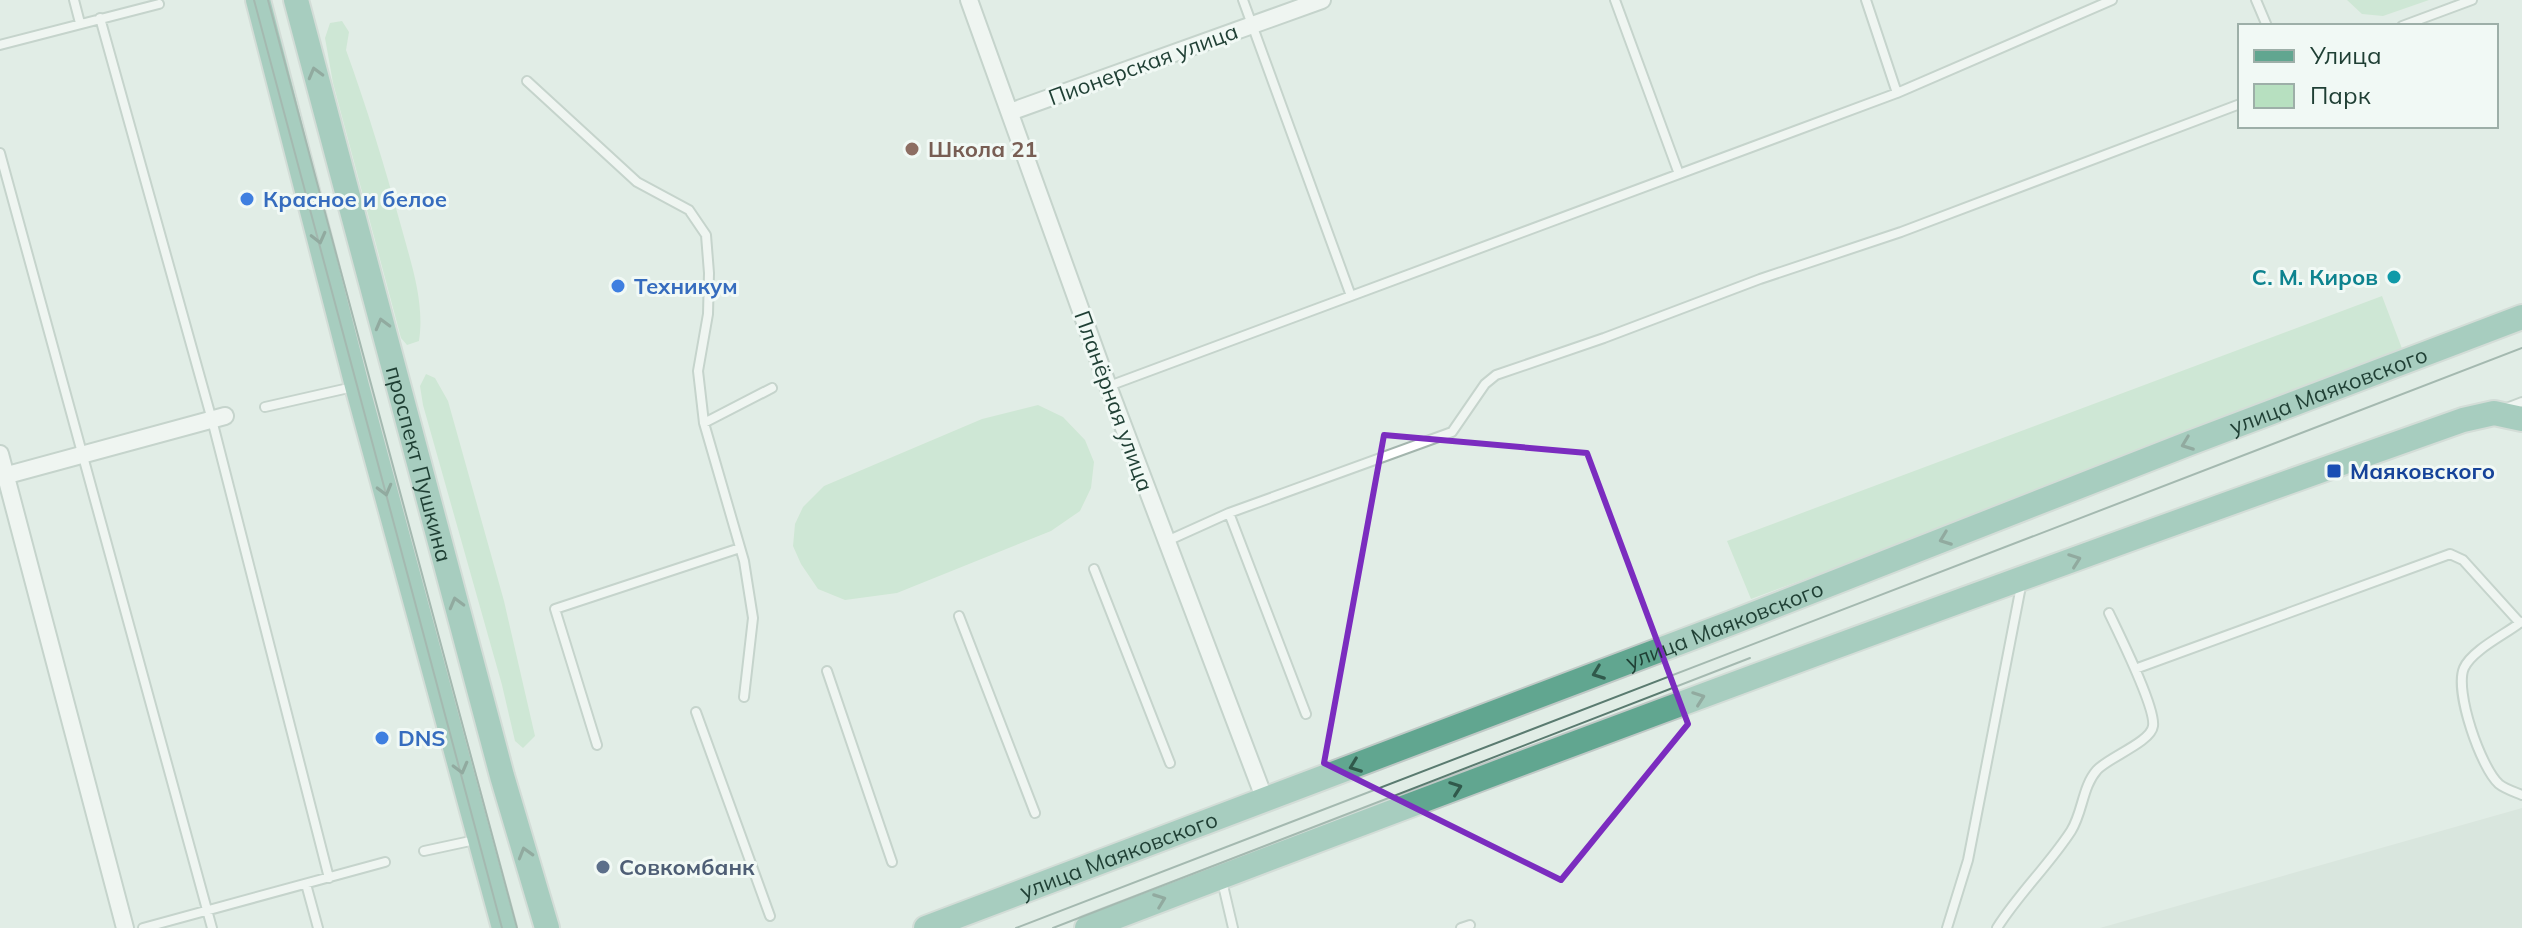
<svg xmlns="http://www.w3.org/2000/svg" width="2522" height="928" font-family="Mulish,sans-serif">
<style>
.built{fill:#cfddd5}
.green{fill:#b7e0c0}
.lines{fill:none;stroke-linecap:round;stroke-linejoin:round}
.service-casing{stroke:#a3b5ad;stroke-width:12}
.minor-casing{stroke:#a3b5ad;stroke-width:20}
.primary-casing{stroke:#c0c9c6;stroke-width:28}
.service{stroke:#fff;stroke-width:8}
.minor{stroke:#fff;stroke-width:16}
.primary{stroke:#61a690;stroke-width:24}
.tram{stroke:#5a7b70;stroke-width:2}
.oneway{stroke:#30594b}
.marked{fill:none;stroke:#7b2cbf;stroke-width:6;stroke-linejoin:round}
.education-dot{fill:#8d6e63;stroke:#f1f9f5;stroke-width:3}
.shop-dot{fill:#3f7fe0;stroke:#f1f9f5;stroke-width:3}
.culture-dot{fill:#0f9aa8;stroke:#f1f9f5;stroke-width:3}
.transit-dot{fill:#1a4fb4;stroke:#f1f9f5;stroke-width:3}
.service-dot{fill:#5c6f8a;stroke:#f1f9f5;stroke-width:3}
.labels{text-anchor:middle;stroke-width:6;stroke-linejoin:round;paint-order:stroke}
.street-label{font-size:22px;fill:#1f3f34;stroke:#f1f9f5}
.education-label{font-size:22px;font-weight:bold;fill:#785e54;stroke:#f1f9f5;text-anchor:start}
.shop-label{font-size:22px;font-weight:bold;fill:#366cbe;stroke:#f1f9f5;text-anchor:start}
.culture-label{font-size:22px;font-weight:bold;fill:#0d838f;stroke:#f1f9f5;text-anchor:end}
.transit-label{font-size:22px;font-weight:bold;fill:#164399;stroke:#f1f9f5;text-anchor:start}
.service-label{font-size:22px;font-weight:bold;fill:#4e5e75;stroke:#f1f9f5;text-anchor:start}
</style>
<rect width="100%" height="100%" fill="#e1ede6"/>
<path class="built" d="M2522,808V928H2100Z"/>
<path class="green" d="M2347,0H2429L2383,16L2362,14Z
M342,21L349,32L346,50C367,108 385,167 401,226C411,263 425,303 419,341L407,345L401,338L333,83L325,38L330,23Z
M2382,296L2406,359L1751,599L1727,541Z
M426,374L435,378L448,401L504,601L535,736L523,748L515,741L502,685L423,405L420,386Z
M1038,405L1063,417L1085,440L1094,462L1091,488L1080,511L1051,531L897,593L845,600L818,589L801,564L793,546L795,524L803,507L824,486L982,419Z"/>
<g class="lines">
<g class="service-casing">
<path id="service" d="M74,0L80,23
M1243,0L1351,296
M1615,0L1679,174
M1866,0L1897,93
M2256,0L2267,26
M100,18L212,420L329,878
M2402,26L2472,0
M0,45L159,4
M527,81L637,182L689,210L706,235L709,273L708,314L698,371L704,423L744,561L753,618L744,697
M0,153L212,928
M1109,386L1897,93L2112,0
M265,407L353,387
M2504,409L2522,402
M704,423L772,388
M1229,513L1452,432L1485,384L1496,375L1604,338L1760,279L1901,232L2240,104
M1167,541L1229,513L1306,714
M1094,569L1170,763
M959,616L1035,813
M2521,622C2506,634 2472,650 2464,668C2454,691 2481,768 2499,784C2505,789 2515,792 2522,795
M2135,669L2450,554L2463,560L2520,623
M827,671L892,862
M696,712L770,916
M597,745L555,609L740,548
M424,851L475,840
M1222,881L1233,928
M306,884L318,928
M143,928L385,862
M1461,928L1470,925
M1947,928L1968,860L2022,581
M1997,928C2019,893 2049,865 2071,831C2083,812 2082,787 2097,770C2109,757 2151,742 2153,726C2156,708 2118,632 2109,613"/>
</g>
<g class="minor-casing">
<path id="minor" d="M969,0L1108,386L1265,800
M1010,112L1322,0
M0,454L125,928
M0,477L225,416"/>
</g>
<g class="primary-casing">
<g id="primary">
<path d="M258,0L357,386L504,928"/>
<path id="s1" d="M296,0L502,776L547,928"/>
<path id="s2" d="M926,928L1731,623L2190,443L2522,317"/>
<path d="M1087,928C1544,753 2002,583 2463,420L2494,413L2522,419"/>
</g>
</g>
<use href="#service" class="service"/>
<use href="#minor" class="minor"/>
<use href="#primary" class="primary"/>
<path class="tram" d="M254,0L502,928
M268,0L517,928
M1016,928L2522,348
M1053,928L1750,658"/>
</g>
<defs><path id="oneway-chevron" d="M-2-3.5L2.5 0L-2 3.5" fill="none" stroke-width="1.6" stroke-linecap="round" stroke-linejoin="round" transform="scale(2)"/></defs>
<g class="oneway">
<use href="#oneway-chevron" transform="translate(315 73) rotate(-105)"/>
<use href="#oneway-chevron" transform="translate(319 238) rotate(76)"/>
<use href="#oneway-chevron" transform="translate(382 324) rotate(-105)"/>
<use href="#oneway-chevron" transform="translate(2187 444) rotate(159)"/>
<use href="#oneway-chevron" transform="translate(385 490) rotate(75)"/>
<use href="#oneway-chevron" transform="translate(1945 539) rotate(159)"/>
<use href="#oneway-chevron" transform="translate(2075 560) rotate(-20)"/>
<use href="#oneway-chevron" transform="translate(456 603) rotate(-105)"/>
<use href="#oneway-chevron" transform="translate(1598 673) rotate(159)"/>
<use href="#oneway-chevron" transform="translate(1699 698) rotate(-20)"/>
<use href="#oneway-chevron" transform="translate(1355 766) rotate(159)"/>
<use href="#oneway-chevron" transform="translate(461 768) rotate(75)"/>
<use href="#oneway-chevron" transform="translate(1456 788) rotate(-20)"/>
<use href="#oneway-chevron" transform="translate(525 853) rotate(-106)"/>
<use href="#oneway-chevron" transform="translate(1160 900) rotate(-21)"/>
</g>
<path d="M0 0H2522V928H0ZM1384,435L1587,453L1688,724L1561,880L1324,763Z" fill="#e1ede6" fill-opacity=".55" fill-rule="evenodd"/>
<path class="marked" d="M1384,435L1587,453L1688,724L1561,880L1324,763Z"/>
<circle class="education-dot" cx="912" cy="149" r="8"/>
<g class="shop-dot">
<circle cx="247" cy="199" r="8"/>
<circle cx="618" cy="286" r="8"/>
<circle cx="382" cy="738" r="8"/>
</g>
<circle class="culture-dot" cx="2394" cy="277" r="8"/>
<rect class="transit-dot" x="2326" y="463" width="16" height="16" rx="4"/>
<circle class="service-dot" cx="603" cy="867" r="8"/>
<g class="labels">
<g class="street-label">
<text transform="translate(1143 64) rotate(-20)" y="8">Пионерская улица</text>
<text dy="8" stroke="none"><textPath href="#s2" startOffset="1502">улица Маяковского</textPath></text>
<text transform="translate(1114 401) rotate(70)" y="8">Планёрная улица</text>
<text dy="8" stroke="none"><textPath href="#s1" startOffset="480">проспект Пушкина</textPath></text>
<text dy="8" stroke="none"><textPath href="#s2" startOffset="854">улица Маяковского</textPath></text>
<text dy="8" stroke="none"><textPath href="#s2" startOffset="206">улица Маяковского</textPath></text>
</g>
<g class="education-label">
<text x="928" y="157">Школа 21</text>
</g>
<g class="shop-label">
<text x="263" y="207">Красное и белое</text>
<text x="634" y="294">Техникум</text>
<text x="398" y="746">DNS</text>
</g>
<g class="culture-label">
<text x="2378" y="285">С. М. Киров</text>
</g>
<g class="transit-label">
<text x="2350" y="479">Маяковского</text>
</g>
<g class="service-label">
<text x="619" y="875">Совкомбанк</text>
</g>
</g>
<rect x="2238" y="24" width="260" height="104" fill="#f1f9f5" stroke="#9dafa8" stroke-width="2"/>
<rect x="2254" y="50" width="40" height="12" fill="#61a690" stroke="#9dafa8" stroke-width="2"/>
<text x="2310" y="64" font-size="24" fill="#1f3f34">Улица</text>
<rect x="2254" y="84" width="40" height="24" fill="#b7e0c0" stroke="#9dafa8" stroke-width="2"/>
<text x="2310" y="104" font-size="24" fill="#1f3f34">Парк</text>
</svg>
